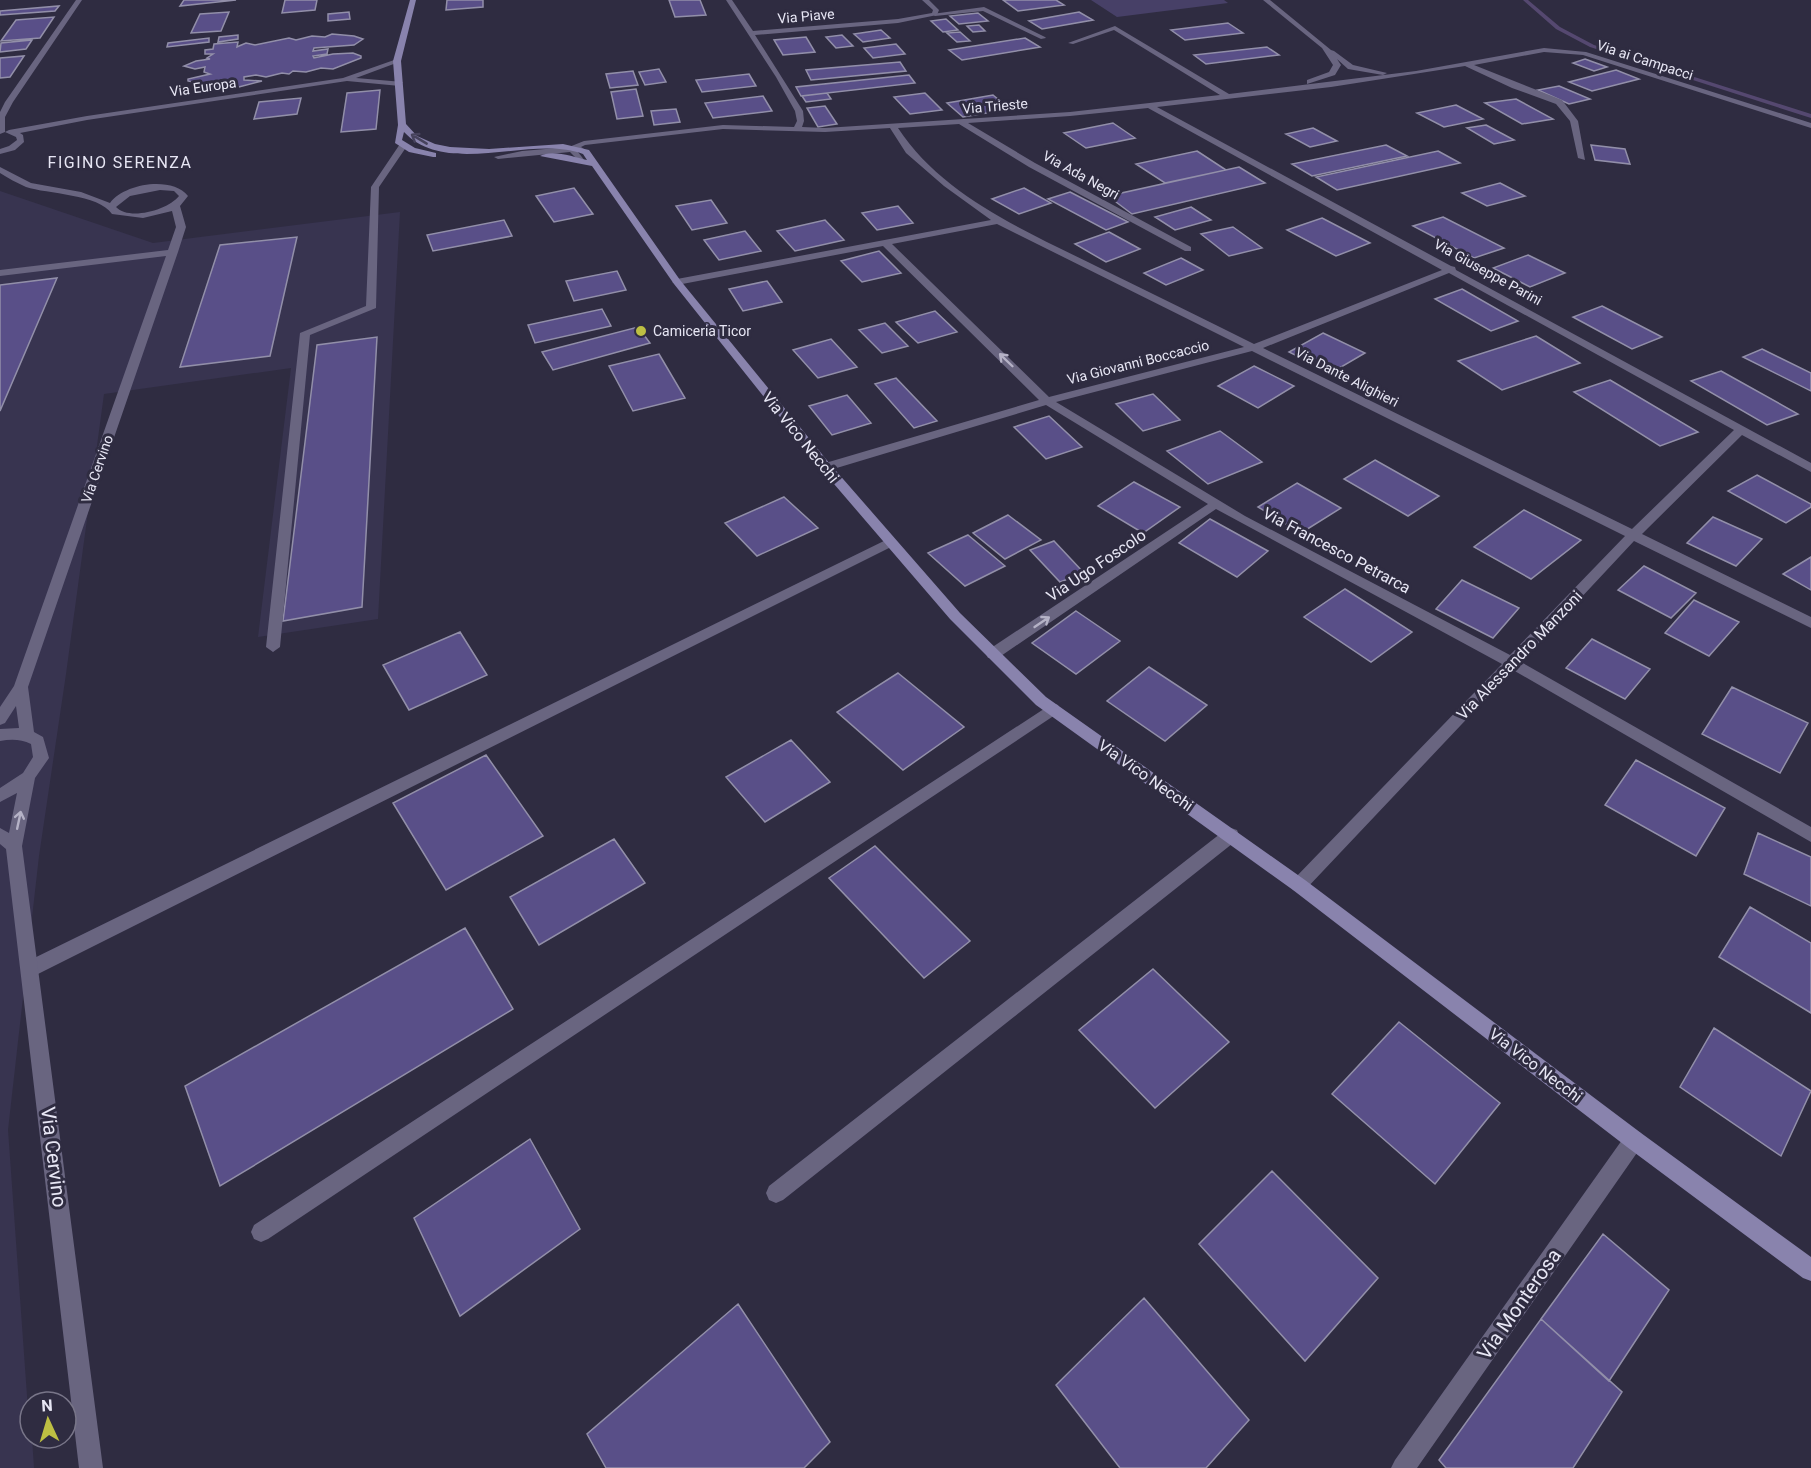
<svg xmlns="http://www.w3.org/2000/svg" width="1811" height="1468" font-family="Roboto,sans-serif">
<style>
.built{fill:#383450}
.green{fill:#474067}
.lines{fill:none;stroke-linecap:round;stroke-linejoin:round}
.stream{fill:#554870;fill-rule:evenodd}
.building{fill:#594f88;stroke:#928fa9;stroke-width:1.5}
.lane{fill:#696580;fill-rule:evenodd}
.street{fill:#696580;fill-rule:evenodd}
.secondary{fill:#8983ad;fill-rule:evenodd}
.oneway{stroke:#46425c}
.oneway2{stroke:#b5b2c6}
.poi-dot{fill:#bdbf43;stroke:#2f2c41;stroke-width:2}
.labels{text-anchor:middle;stroke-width:6;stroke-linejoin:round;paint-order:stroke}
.far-street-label{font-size:14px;fill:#e7e6f4;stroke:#2f2c41}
.far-poi-label{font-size:14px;fill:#e7e6f4;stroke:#2f2c41;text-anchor:start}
.far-quarter-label{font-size:16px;letter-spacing:1.5px;fill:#e7e6f4;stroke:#2f2c41}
.street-label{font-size:16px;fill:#e7e6f4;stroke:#2f2c41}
.near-street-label{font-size:20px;fill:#e7e6f4;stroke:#2f2c41}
</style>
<rect width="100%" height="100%" fill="#2f2c41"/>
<path class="built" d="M0,191L153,243L400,212L378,619L258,637L291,368L104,394L66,674L39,856L8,1130L30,1438H32L34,1468H0Z"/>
<path class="green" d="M1091,0H1224L1228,3L1117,17Z"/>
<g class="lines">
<path class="stream" d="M1523,0H1528L1560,27L1594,45L1811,114V118L1590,47L1556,29Z"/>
</g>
<path class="building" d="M184,0H236L180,6Z
M285,0H317L315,10L282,13Z
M447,0H483V7L446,10Z
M669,0H700L706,15L675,17Z
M1003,0H1056L1064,5L1018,11Z
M59,6L55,11L0,15V11Z
M229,12L221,31L191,33L200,14Z
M349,12L350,19L328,21V14Z
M1079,12L1093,20L1042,29L1029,21Z
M978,13L988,21L959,24L950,16Z
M54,17L40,38L1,41L16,20Z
M946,19L958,30L943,32L931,21Z
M1228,23L1243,33L1185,40L1171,30Z
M979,25L985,31L973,32L967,26Z
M881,30L890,38L863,42L854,34Z
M960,32L970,41L957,42L947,33Z
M332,34L354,36L363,39L354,45L314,48L313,51L328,49L327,54L313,56L314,58L333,54L353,53L361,56V58L333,69L321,68L306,72L293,71L289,74L282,73L266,77L256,75L244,77V80L262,81L235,88L198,92L199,84L192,85L193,82L188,81V79L210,74L204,72L205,67L195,69L184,66L196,61L210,59L207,58L213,54H205V50L213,49L214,44L238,42L237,47L239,46L246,43L255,45L289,38L296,40L312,36L325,37Z
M238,35V39L218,42L219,37Z
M842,35L853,46L836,48L826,37Z
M806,37L815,52L783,55L774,40Z
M209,38V42L167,47L168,43Z
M1025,38L1040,47L962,60L949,50Z
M32,40L26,49L0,52L1,43Z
M896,44L905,54L873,58L864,48Z
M1267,47L1279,55L1206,64L1194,55Z
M24,56L10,77L0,78V58Z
M1585,59L1607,67L1594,71L1573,63Z
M900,62L906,71L811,80L806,70Z
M659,69L666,82L645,85L639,72Z
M1616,70L1639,79L1592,91L1569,82Z
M633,71L638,85L610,88L606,74Z
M749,74L756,86L702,92L696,80Z
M909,75L915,83L801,96L796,87Z
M1559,86L1590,99L1569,104L1538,90Z
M636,89L643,116L617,119L611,92Z
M380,90L376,129L341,132L347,93Z
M827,93L831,99L806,102L802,96Z
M925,93L942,110L910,114L894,97Z
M993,95L1010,109L963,117L947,103Z
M763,96L772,111L713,118L705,103Z
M301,98L297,114L254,119L259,102Z
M1516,99L1553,119L1522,124L1485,103Z
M1456,105L1483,119L1444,127L1417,113Z
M825,106L837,124L818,127L807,108Z
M676,109L680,122L654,125L651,111Z
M1113,123L1135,138L1086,148L1064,133Z
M1486,125L1514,140L1494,144L1467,128Z
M1313,128L1337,141L1310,147L1286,134Z
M1386,145L1407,156L1312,176L1292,164Z
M1591,145L1625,149L1630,164L1595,160Z
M1197,151L1226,170L1165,183L1136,164Z
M1438,151L1460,163L1337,190L1316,177Z
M1239,167L1265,183L1132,214L1108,196Z
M1500,183L1525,196L1487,206L1462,193Z
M574,188L593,214L554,222L536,196Z
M1024,188L1051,203L1019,214L992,199Z
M1070,192L1128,222L1106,230L1048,199Z
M711,200L727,223L692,230L676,206Z
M898,206L913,223L877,230L862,213Z
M1191,207L1211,220L1175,230L1155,217Z
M1443,217L1504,248L1474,258L1413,226Z
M1322,218L1370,243L1336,256L1287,230Z
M504,220L512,236L433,251L427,235Z
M825,220L844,240L795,251L777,231Z
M1233,227L1262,248L1229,256L1201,234Z
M745,231L761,251L719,260L704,240Z
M1109,232L1140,249L1106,262L1075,244Z
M297,237L270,356L180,367L220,245Z
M879,251L901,273L862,282L841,261Z
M1528,255L1565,273L1530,287L1493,268Z
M1181,258L1203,270L1166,285L1144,273Z
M617,271L626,290L574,301L566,281Z
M57,278L0,411V285Z
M767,281L782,302L743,311L729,289Z
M1462,289L1518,321L1491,331L1435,299Z
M1602,306L1662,337L1632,349L1573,317Z
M602,309L611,326L535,343L528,325Z
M935,311L957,332L918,343L896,322Z
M885,323L908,346L882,353L859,330Z
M638,327L650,343L553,370L542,352Z
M1323,333L1365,353L1331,373L1289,352Z
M1536,336L1580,363L1502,390L1458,361Z
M377,337L362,607L283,621L317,345Z
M831,339L857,367L818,378L793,350Z
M1762,349L1811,373V391L1743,357Z
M659,354L685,398L633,411L609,366Z
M1254,366L1294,386L1258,408L1218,386Z
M1721,371L1798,414L1767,425L1691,381Z
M896,378L937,421L914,428L875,384Z
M1610,380L1698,432L1660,446L1574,392Z
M1153,394L1180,420L1143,431L1116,404Z
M847,395L871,423L832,435L809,406Z
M1049,416L1082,447L1046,459L1014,427Z
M1220,431L1262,462L1208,484L1167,451Z
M1375,460L1439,496L1408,516L1344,479Z
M1757,475L1811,504V507L1786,523L1728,491Z
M1134,482L1180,507L1143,533L1098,506Z
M1297,483L1341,508L1301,533L1258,507Z
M784,497L818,528L757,556L725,523Z
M1524,510L1581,540L1531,579L1474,547Z
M1008,515L1041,540L1005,559L973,533Z
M1713,517L1762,539L1736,566L1687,543Z
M1210,519L1268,551L1237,577L1179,543Z
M968,535L1005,566L965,586L928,553Z
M1054,541L1084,573L1060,582L1030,550Z
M1811,557V590L1783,574Z
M1644,566L1696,593L1671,618L1618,590Z
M1462,580L1519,608L1493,638L1436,609Z
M1345,589L1412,632L1371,662L1304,617Z
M1694,600L1739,622L1709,656L1665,633Z
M1076,611L1120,641L1076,674L1032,643Z
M460,632L487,675L409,710L383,665Z
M1592,639L1650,669L1625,699L1566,668Z
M1149,667L1207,705L1165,741L1107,701Z
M898,673L964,727L903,770L837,712Z
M1732,687L1808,723L1780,773L1702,734Z
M791,740L830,782L765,822L726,777Z
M486,755L543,836L446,890L393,803Z
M1636,760L1725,808L1696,856L1605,805Z
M1758,833L1811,857V906L1744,874Z
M614,839L645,883L539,945L510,897Z
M875,846L970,941L924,978L829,878Z
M1750,907L1811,943V1013L1719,957Z
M465,928L513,1009L220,1186L185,1086Z
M1153,969L1229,1042L1155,1108L1079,1030Z
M1399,1022L1500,1103L1435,1184L1332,1094Z
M1714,1028L1811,1091L1781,1156L1680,1087Z
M530,1139L580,1229L460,1316L414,1218Z
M1272,1171L1378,1278L1305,1361L1199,1244Z
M1603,1234L1669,1290L1609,1381L1541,1319Z
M1144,1298L1249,1420L1206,1468H1120L1056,1385Z
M738,1304L830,1442L804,1468H606L587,1434Z
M1541,1319L1622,1392L1573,1468H1446L1439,1460Z"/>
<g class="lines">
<path class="lane" d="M984,7L1045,37L1046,38L1041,39L983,11L935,16L932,14Z
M400,144L407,146L379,187L376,308L310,335L280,647L273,652L266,647L300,333L366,306L371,187Z
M890,538L896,542L895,545L36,975L30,977L24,975L21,969L24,963Z"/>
<path class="street" d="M76,0H82L13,102L5,117V132L0,134V112L5,102Z
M726,0H732L753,31L898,19L932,13L933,10L922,0H929L939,10L937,15L898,23L755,35L803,111L804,121L802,127L825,128L1070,112L1220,95L1114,30L1073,44L1068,43L1115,26L1229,94L1416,71L1544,48L1586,52L1811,123V128L1583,55L1544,52L1474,65L1562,100L1578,121L1585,160L1578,158L1570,121L1556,104L1512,88L1465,66L1331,87L1157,107L1451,266L1455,267L1456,270L1811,463V472L1742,435L1642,534L1811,617V628L1634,541L1521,662L1811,827V842L1513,670L1305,890L1299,892L1293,890L1291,885L1293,880L1502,664L1216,509L998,658H988L986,654L988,650L1208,504L1046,405L830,470H822V464L1039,400L883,246L677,285L672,282L677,279L991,220L944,186L906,153L890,128L825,132L723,129L585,145L581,147L584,149L583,151L578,152L585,161L581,163L570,152L498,159L494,157L522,151L569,147L584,141L723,125L794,127L797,121L795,111L776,77ZM1148,108L1442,270L1254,344C1204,319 1153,294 1102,269C1030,233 944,198 898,128L959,124L1029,167L1185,251H1191V247L1035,163L968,123L1070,116ZM997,224L1244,347L1049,397L892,244ZM1449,273L1734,430L1632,529L1263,348ZM1252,351L1625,536L1510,655L1245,516L1056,402Z
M1263,0H1270L1331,50L1334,51L1353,65L1387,73L1383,75L1348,69L1337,59L1341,65L1335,75L1307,84V80L1329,72L1333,65L1322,48Z
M397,59L399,62L356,78L403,82L400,86L347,81L87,120L20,133L23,135L24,142L15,150L0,154V149L9,146L17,140L16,137L5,132L9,130L87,116L343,78Z
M0,167L31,183L81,192L110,203C125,183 172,176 188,196L180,206L186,227L178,252L28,687L34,732L43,737L49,758L35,778L22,846L103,1468H79L6,849L0,844V828L9,833L17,793L0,802V788L23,773L33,757L31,744C21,739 11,739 0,741V729L19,728L16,706L5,723L0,725V707L14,686L166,256L0,276V270L168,250L176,227L172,211L143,218L112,214C99,194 47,194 26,187C17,183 8,178 0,173ZM160,190L174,191L179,196C168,210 129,221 116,207L130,196Z
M1053,703L1058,705L1060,709L1058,713L268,1239L261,1242L254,1239L251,1232L254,1225Z
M1231,828L1237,830L1239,835L1237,840L783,1200L776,1203L769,1200L766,1193L769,1186L1225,830Z
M1634,1130L1641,1133L1644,1140L1641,1147L1417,1468H1391L1395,1460L1627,1133Z"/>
<path class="secondary" d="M410,0H416L401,61L406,124L417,136L435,144L450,147L489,149L563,144L589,150L680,280L830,464L960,613L1046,697L1305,880L1641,1133L1811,1257V1281L1803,1278L1627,1147L1293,890L1036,705L950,619L822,470L674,284L592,166L540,156C552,149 574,157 587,160L583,154C533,134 447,178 404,132L402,140L415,148L436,153V157H433L409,152L395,143L398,125L393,61Z"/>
</g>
<defs><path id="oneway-shaft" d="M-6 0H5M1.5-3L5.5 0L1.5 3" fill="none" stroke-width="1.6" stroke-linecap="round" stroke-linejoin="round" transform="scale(1.5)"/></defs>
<use class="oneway" href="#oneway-shaft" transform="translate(419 139) rotate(-149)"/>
<g class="oneway2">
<use href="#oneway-shaft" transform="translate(1006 360) rotate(-136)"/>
<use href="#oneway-shaft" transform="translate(1042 622) rotate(-34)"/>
<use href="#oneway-shaft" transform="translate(19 820) rotate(-78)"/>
</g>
<circle class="poi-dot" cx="641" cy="331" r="6"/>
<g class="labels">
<g class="far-street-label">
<text transform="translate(806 16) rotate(-5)" y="5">Via Piave</text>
<text transform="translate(1645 60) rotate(18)" y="5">Via ai Campacci</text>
<text transform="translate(203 87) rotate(-8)" y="5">Via Europa</text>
<text transform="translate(995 106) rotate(-5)" y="5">Via Trieste</text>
<text transform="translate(1081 175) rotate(29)" y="5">Via Ada Negri</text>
<text transform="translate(1488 272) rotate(29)" y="5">Via Giuseppe Parini</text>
<text transform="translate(1138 362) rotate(-14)" y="5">Via Giovanni Boccaccio</text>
<text transform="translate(1347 377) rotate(27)" y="5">Via Dante Alighieri</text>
<text transform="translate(97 469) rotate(-71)" y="5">Via Cervino</text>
</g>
<g class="far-poi-label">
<text x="653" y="336">Camiceria Ticor</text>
</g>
<g class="far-quarter-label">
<text x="120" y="168">FIGINO SERENZA</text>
</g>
<g class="street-label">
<text transform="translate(801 437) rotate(51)" y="6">Via Vico Necchi</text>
<text transform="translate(1337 550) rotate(28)" y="6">Via Francesco Petrarca</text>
<text transform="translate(1096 565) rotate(-34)" y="6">Via Ugo Foscolo</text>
<text transform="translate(1519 655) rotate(-46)" y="6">Via Alessandro Manzoni</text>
<text transform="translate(1146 775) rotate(35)" y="6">Via Vico Necchi</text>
<text transform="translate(1536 1065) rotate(37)" y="6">Via Vico Necchi</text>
</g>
<g class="near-street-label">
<text transform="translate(54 1157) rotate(83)" y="7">Via Cervino</text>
<text transform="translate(1519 1304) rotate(-55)" y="7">Via Monterosa</text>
</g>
</g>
<g transform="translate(48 1420) rotate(356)"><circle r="28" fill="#2f2c41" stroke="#797689" stroke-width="1.5"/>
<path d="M0-4.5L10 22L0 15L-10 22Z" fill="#bdbf43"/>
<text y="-9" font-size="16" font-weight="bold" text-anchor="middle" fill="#e7e6f4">N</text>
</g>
</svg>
